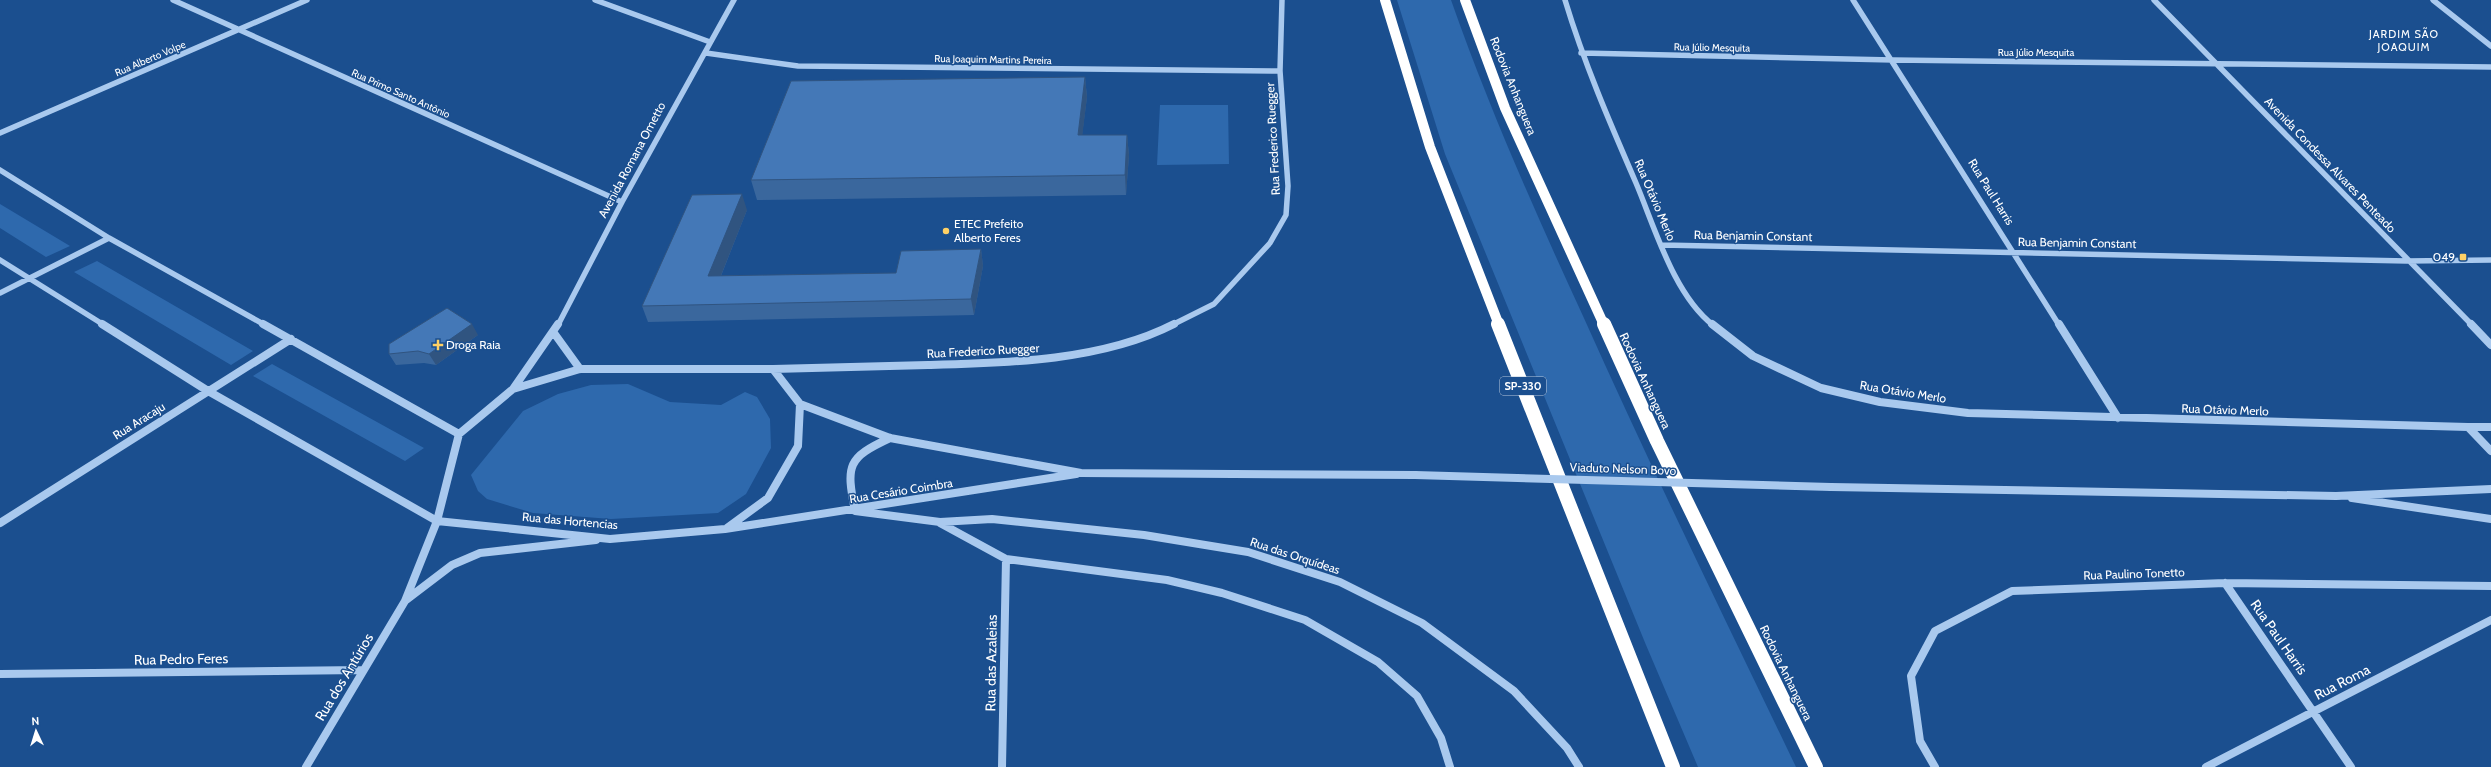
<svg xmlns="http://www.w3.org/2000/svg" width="2491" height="767" font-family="Cabin,sans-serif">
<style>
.green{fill:#2e69ad}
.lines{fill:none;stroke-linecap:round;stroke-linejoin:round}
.minor-far1{stroke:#a9c9ee;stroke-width:5.5}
.minor{stroke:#a9c9ee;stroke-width:8}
.highway-far1{stroke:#fff;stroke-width:10}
.highway{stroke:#fff;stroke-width:14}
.minor-bridge{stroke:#a9c9ee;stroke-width:8}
.wall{fill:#3a679d}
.shaded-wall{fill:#305480}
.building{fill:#4478b7;stroke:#305480}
.poi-dot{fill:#ffd166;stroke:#1b4f8f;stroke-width:1.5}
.labels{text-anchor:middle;stroke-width:3;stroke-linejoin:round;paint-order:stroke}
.far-street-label{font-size:10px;fill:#fff;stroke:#1b4f8f}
.far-neighbourhood-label{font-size:11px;letter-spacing:1px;fill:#fff;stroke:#1b4f8f}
.shield{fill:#1b4f8f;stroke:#bbcadd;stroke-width:1}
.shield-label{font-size:11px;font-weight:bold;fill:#fff}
.street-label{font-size:12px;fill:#fff;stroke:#1b4f8f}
.poi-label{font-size:12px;fill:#fff;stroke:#1b4f8f;text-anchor:start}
.near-street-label{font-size:14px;fill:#fff;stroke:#1b4f8f}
</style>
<rect width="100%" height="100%" fill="#1b4f8f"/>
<path class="green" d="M1397,0H1451C1489,108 1535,212 1583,316C1651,468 1724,617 1796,767H1698L1646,645L1445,154Z
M1160,105H1228L1229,164L1157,165Z
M0,204L70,246L46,257L0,228Z
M97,261L253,351L231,365L74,272Z
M272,364L424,448L405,461L253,376Z
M628,384L670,402L721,405L745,392L757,397L770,419L771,448L746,494L718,513L611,519L533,513L487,499L478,491L471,475L523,411L558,394L591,385Z"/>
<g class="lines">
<path class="minor-far1" d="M173,0L622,202
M595,0L710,42
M1565,0C1584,63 1610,123 1636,183C1655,228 1674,295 1713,325
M1853,0L2059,325
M2154,0L2472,325
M2433,0L2491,46
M706,53L798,66L1280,71
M1581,53L1893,60L2491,67
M0,133L307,0
M0,170L109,238L265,325
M1662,245L2407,261L2491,260
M0,260L104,325
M0,293L109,238
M558,325L622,202L734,0
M1172,325L1214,304L1270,243L1286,215L1288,186L1280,71L1282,0"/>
<path class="minor" d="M102,324L208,391L437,521L610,539L725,529L1076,474
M263,324L459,434
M1712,324L1753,356L1821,388L1880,402L1968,413L2468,427L2491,451
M2059,324L2118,418
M2471,324L2491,345
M554,333L580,369
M773,369C825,368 876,366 928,365C1007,363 1102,361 1174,324
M513,389L558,324
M2468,427H2491
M890,438C847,458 846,465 855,511L940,522L992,519L1144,535L1248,552L1340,582L1422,623L1514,691L1567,748L1579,767
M1831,487L2336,496L2491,489
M2352,498L2491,519
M0,523L291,339
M940,523L1006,559L1167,580L1222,593L1305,620L1378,662L1417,696L1441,738L1450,767
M727,528L768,498L798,446L800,404
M2225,583L2351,767
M406,600L452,565L480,553L596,540
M0,674L362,670
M306,767L405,601L437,521L459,434L513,389L580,369H773L800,404L890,438L1081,473L1415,475
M1002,767L1006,559
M1935,767L1920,741L1911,676L1935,631L2012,591L2225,583L2491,586
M2206,767L2491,620"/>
<path class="highway-far1" d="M1385,0L1430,147L1499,325
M1465,0L1505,108L1604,325"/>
<path class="highway" d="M1498,324L1673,767
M1604,324L1657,441L1816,767"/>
<path class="minor-bridge" d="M1415,475L1831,487"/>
</g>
<path class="wall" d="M1085,77L1087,97L1082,135H1127L1129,155L1126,195L757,200L751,180Z
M747,210L721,276L896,273L981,249L983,266L974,315L648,322L642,306Z
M478,335L436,365L424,363L396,365L389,354Z"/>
<path class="shaded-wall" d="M1085,77L1087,97L1080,155L1078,135Z
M1127,135L1129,155L1126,195L1125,175Z
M742,194L747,210L714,293L708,276Z
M981,249L983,266L974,315L971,299Z
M472,324L478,335L436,365L429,354Z"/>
<path class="building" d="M1085,77L1078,135H1127L1125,175L751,180L791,81Z
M742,194L708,276L896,273L901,251L981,249L971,299L642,306L692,195Z
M447,308L472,324L429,354L418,351L389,354V344Z"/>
<g class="poi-dot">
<circle cx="946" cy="231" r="4"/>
<rect x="2459" y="253" width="8" height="8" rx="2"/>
<path d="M436 339h4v4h4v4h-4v4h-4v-4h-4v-4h4z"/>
</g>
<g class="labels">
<g class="far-street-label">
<text transform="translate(1712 47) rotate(1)" y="4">Rua Júlio Mesquita</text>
<text x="2036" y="56">Rua Júlio Mesquita</text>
<text transform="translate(150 58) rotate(-23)" y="4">Rua Alberto Volpe</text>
<text transform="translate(993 59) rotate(1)" y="4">Rua Joaquim Martins Pereira</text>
<text transform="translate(401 93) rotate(24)" y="4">Rua Primo Santo Antônio</text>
</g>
<g class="far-neighbourhood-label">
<text x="2404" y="38">JARDIM SÃO<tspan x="2404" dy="13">JOAQUIM</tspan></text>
</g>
<rect class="shield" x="1500" y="377" width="46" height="18" rx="3"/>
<g class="shield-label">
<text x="1523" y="390">SP-330</text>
</g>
<g class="street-label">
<text transform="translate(1513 86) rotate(68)" y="4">Rodovia Anhanguera</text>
<text transform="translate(1273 139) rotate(-93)" y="4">Rua Frederico Ruegger</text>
<text transform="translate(632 160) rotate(-62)" y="4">Avenida Romana Ometto</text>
<text transform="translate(2330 165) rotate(46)" y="4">Avenida Condessa Alvares Penteado</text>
<text transform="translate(1991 192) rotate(58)" y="4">Rua Paul Harris</text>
<text transform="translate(1655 200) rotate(67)" y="4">Rua Otávio Merlo</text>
<text transform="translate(1753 236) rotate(1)" y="4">Rua Benjamin Constant</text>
<text transform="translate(2077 243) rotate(1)" y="4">Rua Benjamin Constant</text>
<text transform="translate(983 351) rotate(-3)" y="4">Rua Frederico Ruegger</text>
<text transform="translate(1645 381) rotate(65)" y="4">Rodovia Anhanguera</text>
<text transform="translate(1903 392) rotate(9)" y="4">Rua Otávio Merlo</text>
<text transform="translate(2225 410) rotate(2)" y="4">Rua Otávio Merlo</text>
<text transform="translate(139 421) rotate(-32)" y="4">Rua Aracaju</text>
<text transform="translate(1623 469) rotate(2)" y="4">Viaduto Nelson Bovo</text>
<text transform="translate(901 491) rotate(-9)" y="4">Rua Cesário Coimbra</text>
<text transform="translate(570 521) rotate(5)" y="4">Rua das Hortencias</text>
<text transform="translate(1295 556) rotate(18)" y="4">Rua das Orquídeas</text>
<text transform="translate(2134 574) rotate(-2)" y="4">Rua Paulino Tonetto</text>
<text transform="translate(1786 673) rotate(64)" y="4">Rodovia Anhanguera</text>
</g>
<g class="poi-label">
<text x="954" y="228">ETEC Prefeito<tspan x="954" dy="14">Alberto Feres</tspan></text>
<text x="2455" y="261" text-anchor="end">049</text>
<text x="446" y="349">Droga Raia</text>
</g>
<g class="near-street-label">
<text transform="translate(2279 637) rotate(55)" y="5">Rua Paul Harris</text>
<text transform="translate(181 659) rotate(-1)" y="5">Rua Pedro Feres</text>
<text transform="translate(991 663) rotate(-89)" y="5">Rua das Azaleias</text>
<text transform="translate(344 677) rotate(-59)" y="5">Rua dos Antúrios</text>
<text transform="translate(2342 682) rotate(-27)" y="5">Rua Roma</text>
</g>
</g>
<g transform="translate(36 731) rotate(356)" stroke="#1b4f8f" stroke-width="3" paint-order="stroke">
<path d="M0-3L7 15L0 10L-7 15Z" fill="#ffffff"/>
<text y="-6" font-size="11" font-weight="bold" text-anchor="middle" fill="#ffffff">N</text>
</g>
</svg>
